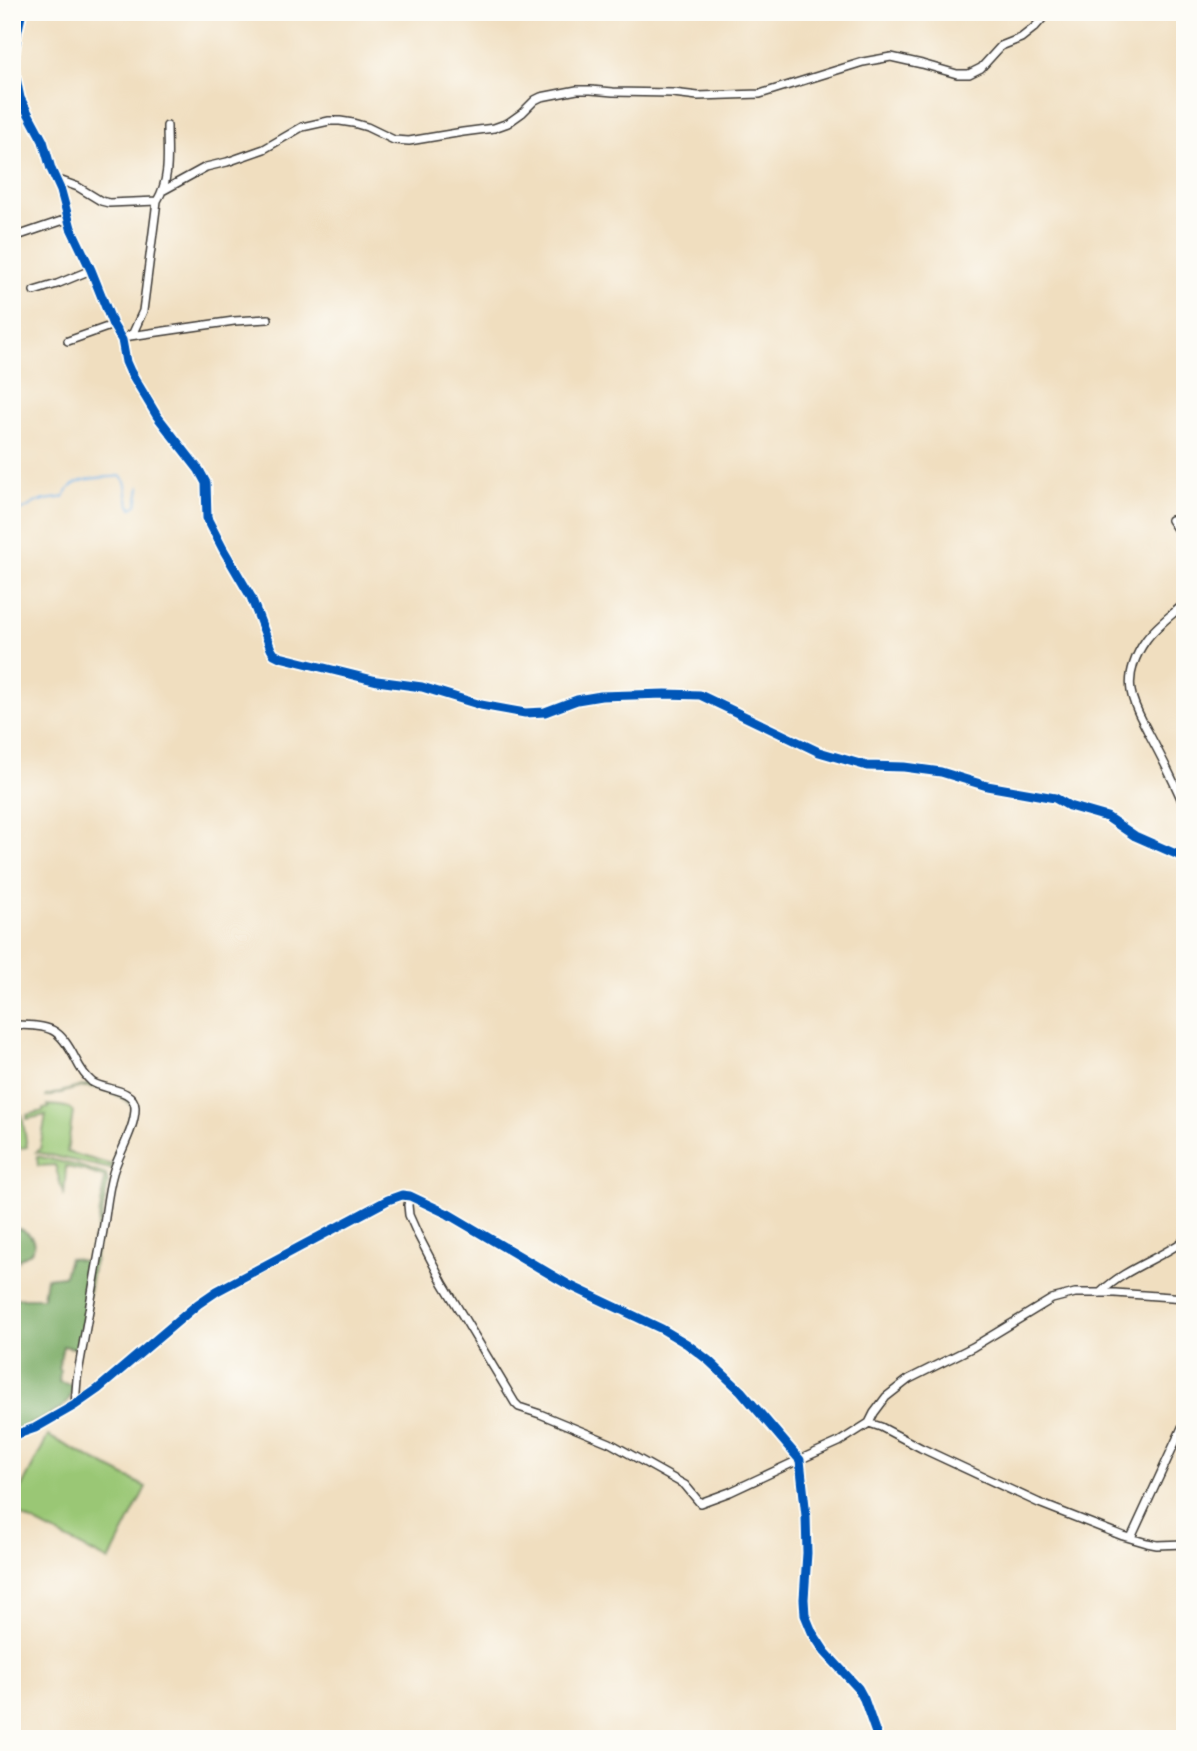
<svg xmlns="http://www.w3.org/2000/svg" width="1197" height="1751" font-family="Kalam,sans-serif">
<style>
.green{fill:#9ac774;stroke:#5b7248;stroke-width:2}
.forest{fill:#7bac66;stroke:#4c6441;stroke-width:2}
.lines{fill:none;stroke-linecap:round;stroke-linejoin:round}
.stream{stroke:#72b0e5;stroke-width:2}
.street-casing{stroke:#3c3934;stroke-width:10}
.street{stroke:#fff;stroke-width:7}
.cycleway-casing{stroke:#fdfcf7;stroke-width:13}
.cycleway{stroke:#0057b8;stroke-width:9}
</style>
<rect width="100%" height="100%" fill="#fdfcf7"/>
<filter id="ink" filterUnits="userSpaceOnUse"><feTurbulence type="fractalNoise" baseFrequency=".0143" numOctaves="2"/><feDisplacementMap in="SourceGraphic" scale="14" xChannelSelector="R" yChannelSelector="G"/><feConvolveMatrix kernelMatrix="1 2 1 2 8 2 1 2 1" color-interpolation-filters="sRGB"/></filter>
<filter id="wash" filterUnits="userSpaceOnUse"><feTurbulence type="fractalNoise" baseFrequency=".00686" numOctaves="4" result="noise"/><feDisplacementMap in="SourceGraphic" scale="28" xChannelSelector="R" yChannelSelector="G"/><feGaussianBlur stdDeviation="1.57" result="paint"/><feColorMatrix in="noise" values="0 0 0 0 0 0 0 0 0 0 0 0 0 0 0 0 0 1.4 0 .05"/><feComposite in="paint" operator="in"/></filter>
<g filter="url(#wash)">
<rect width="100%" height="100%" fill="#f0debf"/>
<path class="green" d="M90,1084L123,1095L133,1105L131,1119L111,1169L36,1152L40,1149L46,1115L27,1119V1115L43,1111V1109L49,1108L48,1105C57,1106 68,1105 73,1112L67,1152L112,1165L131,1111L132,1107C125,1096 99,1086 85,1087C73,1088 59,1094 46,1097V1096Z
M22,1115L27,1147L17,1149L18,1154H12V1118Z
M37,1156L79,1166L106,1175L108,1182L98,1239H96L105,1178L86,1171L66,1167L64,1196L55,1165L38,1166Z
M48,1436L146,1487L109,1561L12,1511V1506Z"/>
<path class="forest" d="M12,1228C25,1227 42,1241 29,1254C28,1254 19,1259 19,1260L12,1249Z
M93,1238L98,1239L79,1349L63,1346L58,1369L60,1370L59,1382L73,1385C72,1390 71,1397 68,1401C61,1413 25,1426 12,1431V1298H43L46,1278L64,1276L69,1258L88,1262Z"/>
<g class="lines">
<path class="stream" d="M12,514C25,512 29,504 40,501C48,499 56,499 64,497C72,475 101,479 120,476C131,483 123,498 132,508L137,505L140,487"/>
</g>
</g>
<g filter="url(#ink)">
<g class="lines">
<g class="street-casing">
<path id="street" d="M21,16L17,34L14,58V69L20,98L43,141L51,169L61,191L71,228L91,270L113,325L122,340L126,362L130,371L157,416L199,470L206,483L207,518L223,549L251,597L271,649L274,654L280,657L377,681L422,687L481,705L525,713L545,712L577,700L601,696L665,694L700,695L819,752L867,766L904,767L941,772L987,786L1055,798L1069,806L1107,817L1135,836L1185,858
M56,179L78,187L101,201L109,203L157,201
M164,190L206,167L227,162L264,149L302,127L329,121H340L353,123L367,127L394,140L409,141L463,132L494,128L508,123L522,113L535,100L541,97L577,90H591L613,92L673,93L698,96L760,94L863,62L891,57L922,64L957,74H969L981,68L1001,46L1021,38L1035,27L1048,12
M17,236L67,219
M34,291L57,284L91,270
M130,336L234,321L268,319
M122,340L133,333L143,311L157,201C171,178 167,152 167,126
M68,341L113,325
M1171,520L1185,541
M1185,603C1172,615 1156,626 1146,640C1136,654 1128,673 1131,691C1133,705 1141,718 1147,730C1161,756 1174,781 1185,808
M12,1025C50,1026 58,1025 76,1060C80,1068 85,1076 92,1082C103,1090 134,1088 135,1107C136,1127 118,1155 113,1173C107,1193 106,1216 102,1236C94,1284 85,1331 77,1379L75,1405
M410,1196L408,1205L409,1215L417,1233L443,1283L515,1403L519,1407L540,1414L610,1443L685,1485L700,1503L730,1492L790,1464L839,1442L869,1423L874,1413L886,1397L909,1379L973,1347L1052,1299L1075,1293H1115L1185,1298
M1100,1293C1126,1268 1157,1260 1185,1240
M869,1423L881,1427L921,1448L1039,1503L1123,1536L1147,1543L1157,1545L1185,1544
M12,1436L35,1428L75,1405L98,1389L198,1304L217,1291L388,1200L402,1195L410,1196L448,1214L567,1284L662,1329L687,1344L708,1360L741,1391L800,1460L806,1516L807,1553L804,1599L805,1615L812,1632L825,1652L858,1688L864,1699L878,1739
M1131,1538L1185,1421"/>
</g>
<use href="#street" class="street"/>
<g class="cycleway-casing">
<path id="cycleway" d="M21,16L17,34L14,58V69L20,98L43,141L51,169L61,191L71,228L91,270L113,325L122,340L126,362L130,371L157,416L199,470L206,483L207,518L223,549L251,597L271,649L274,654L280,657L377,681L422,687L481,705L525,713L545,712L577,700L601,696L665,694L700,695L819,752L867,766L904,767L941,772L987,786L1055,798L1069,806L1107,817L1135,836L1185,858
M12,1436L35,1428L75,1405L98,1389L198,1304L217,1291L388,1200L402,1195L410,1196L448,1214L567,1284L662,1329L687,1344L708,1360L741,1391L800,1460L806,1516L807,1553L804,1599L805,1615L812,1632L825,1652L858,1688L864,1699L878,1739"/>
</g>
<use href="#cycleway" class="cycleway"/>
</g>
</g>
<rect width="1197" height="1751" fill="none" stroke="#fdfcf7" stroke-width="42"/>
</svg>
